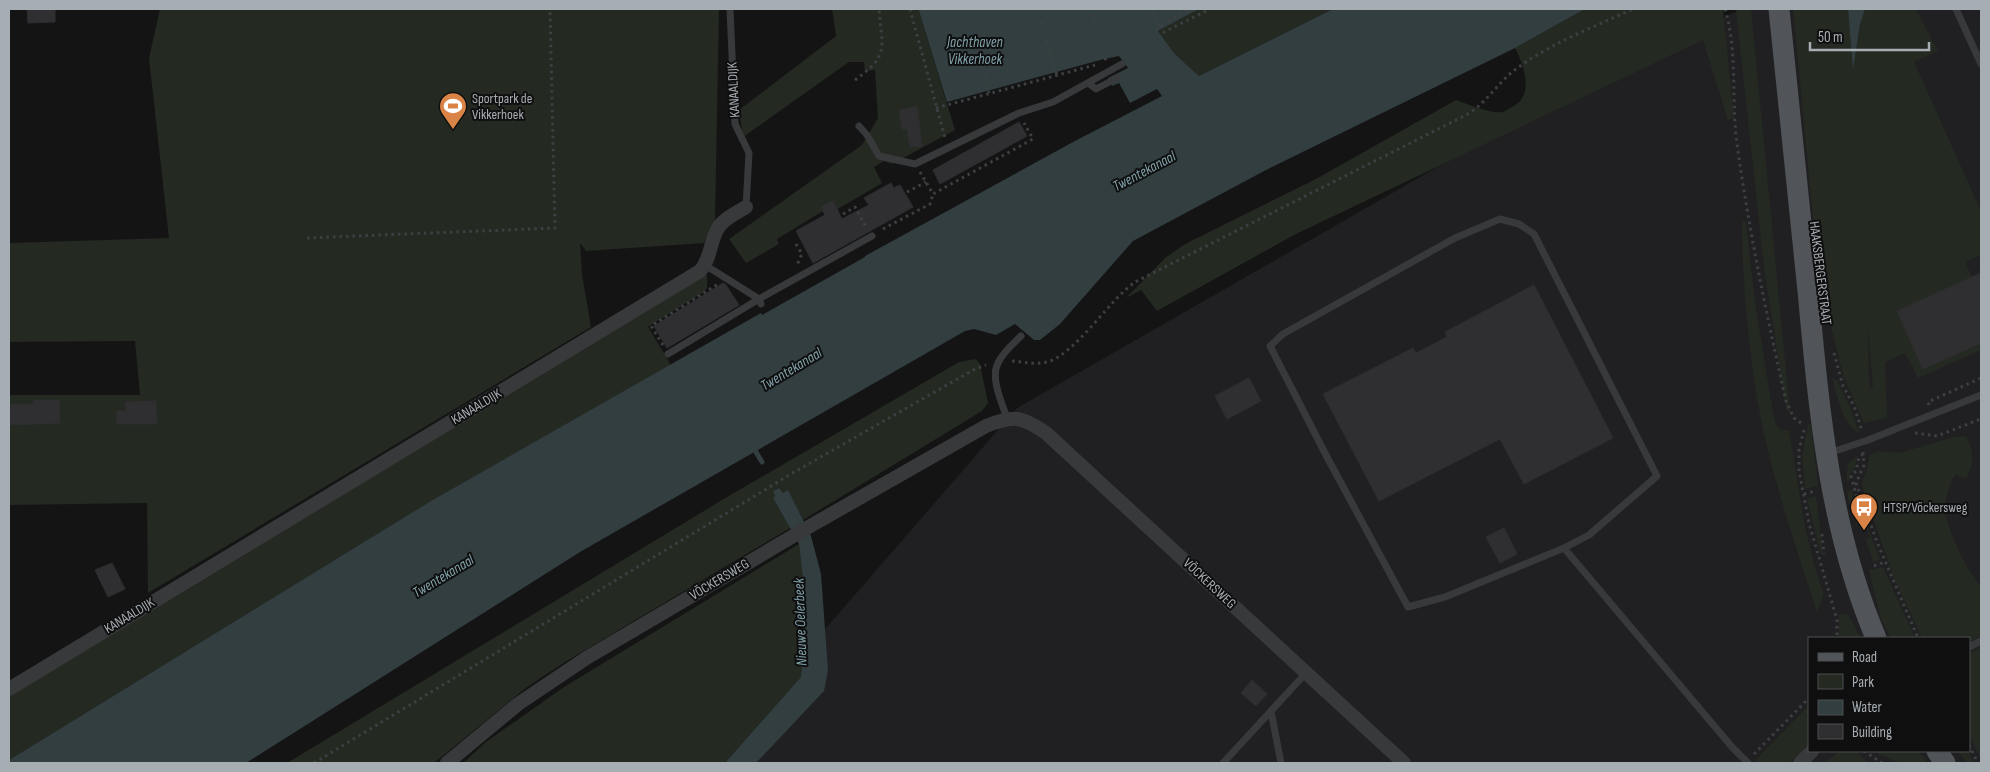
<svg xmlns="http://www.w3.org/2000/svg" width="1990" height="772" font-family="'Sofia Sans Condensed',sans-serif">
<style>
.built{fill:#202022;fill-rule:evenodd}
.green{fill:#242922;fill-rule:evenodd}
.water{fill:#323e40}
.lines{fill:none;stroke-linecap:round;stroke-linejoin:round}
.stream{stroke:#323e40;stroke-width:5}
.building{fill:#2f2f31;stroke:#2e2e31}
.path{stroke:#3d4042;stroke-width:3;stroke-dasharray:2.5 4;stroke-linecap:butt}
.service{stroke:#37393b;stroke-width:7}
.minor{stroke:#37393b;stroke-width:14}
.primary{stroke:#515458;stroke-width:21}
.labels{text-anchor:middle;stroke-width:4;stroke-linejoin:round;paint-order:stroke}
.street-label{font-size:14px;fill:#a7aeb3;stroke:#0f0f10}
.poi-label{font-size:14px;fill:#a7aeb3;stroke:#0f0f10;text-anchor:start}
.water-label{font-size:15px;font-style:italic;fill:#82a2aa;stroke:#0f0f10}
</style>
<rect width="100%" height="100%" fill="#141415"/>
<path class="built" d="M1741,9H1981V763H709L1017,408L1525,117ZM1809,638H1969V751H1809Z"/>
<path class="green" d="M160,9H719L715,220L704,243L586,251L580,243L582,274L591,327L148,593L147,503L9,505V395H140L135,341L9,342V243L169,238L149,58Z
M832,9H920L919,11L955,130L892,164L884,161L874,167L882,183L831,213L828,208L777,239L779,244L746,263L729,239L862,145L878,118L875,70L865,71L864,62H849L743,137L739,110L836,36ZM917,106L922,146L910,147L907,129L902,130L900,114L905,112V108Z
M1199,9H1333L1199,76L1174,53L1158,31Z
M1585,9H1723L1734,118L1728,120L1703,40L1294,235L1157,311L1141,290L1126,298L1165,258L1185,244L1316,179L1456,100C1468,104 1490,114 1502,112C1505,112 1509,108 1512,107C1535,96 1524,65 1515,48Z
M1736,9H1751L1790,413L1786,409L1764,267Z
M1793,9H1848L1853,67L1860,24L1865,9H1916L1938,51L1914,62L1981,211V255L1965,262L1981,297V350L1918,378L1905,353L1885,362L1887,418L1864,423L1844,378L1819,280ZM1868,328L1873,388L1870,389L1869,381Z
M1742,220L1746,221L1755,303L1773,413L1776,425L1781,430H1789L1805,527L1815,568L1824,594L1817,613C1795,543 1769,470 1757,398C1748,340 1742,279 1742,220Z
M707,274V288L704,292L648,327L671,365L429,502L9,760V694Z
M976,359L980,364L988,403L982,411L803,520L788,491L783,493L779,488L773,491L775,496L773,498L790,528L565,662L527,687L434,763H287L727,497L959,362Z
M1832,378L1837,380L1851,409L1859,433C1842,425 1837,394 1832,378Z
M1811,424L1818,486L1805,489L1802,457L1808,425Z
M1966,436C1974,453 1975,462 1966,479L1955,474C1949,485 1946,496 1945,508C1945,526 1968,574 1981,586V636L1969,642V638H1922L1894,578L1863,489L1862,483L1868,466L1869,456L1879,451L1899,453L1954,437Z
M1857,456L1855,468L1848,476L1850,479L1846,481L1848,464Z
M1852,490L1862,522L1857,524L1850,507L1847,491Z
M1816,496L1823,554L1821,555L1807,499Z
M1867,528H1868L1880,560L1873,562L1866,539L1870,538Z
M799,544L803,580L804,648L801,677L725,763H463L486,742L564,687Z
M1883,567L1915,638H1891L1880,616L1869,570Z
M1847,613L1861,638H1839V615Z
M1981,647V759L1969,735V654Z
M1809,705V744L1789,763H1759L1756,760Z
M1840,751H1856L1868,763H1824Z
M1876,751H1918L1928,763H1900L1878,754Z
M1958,751H1968L1974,763H1967Z"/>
<path class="water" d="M920,9H1199L1158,31L1174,53L1199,76L1333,9H1585L1515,48L1266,170L1133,241L1060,324L1040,340H1034L1015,324L996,335L974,329L965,331L580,552L246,763H9V760L429,502L761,313L762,315L865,257V256L1073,142L1162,96L1157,89L1130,103L1119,83L1112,86L1108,78L1128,68L1119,56L1104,59L947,102L919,11Z
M1848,9H1865L1860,24L1853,70Z
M779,488L783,493L788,490L811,536L821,574L828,670L824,691L756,763H725L801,677L804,648L803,580L799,544L773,498L775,496L773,491Z"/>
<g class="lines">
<path class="stream" d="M756,452L762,462"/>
</g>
<path class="building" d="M27,9H55V22L28,23Z
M917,106L922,146L910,147L907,129L902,130L899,110Z
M1019,122L1027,136L940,184L933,170Z
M891,183L894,188L900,185L913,207L813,263L796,231L825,215L821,207L833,201L842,219L869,205L864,198Z
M1981,273V343L1923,369L1897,311Z
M723,283L726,285L739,305L667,348L654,326Z
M1534,285L1613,438L1524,484L1500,439L1379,501L1323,394L1413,348L1416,353L1447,337L1445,332Z
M1249,378L1261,401L1227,419L1215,396Z
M34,400H59L60,423L9,425V405L34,404Z
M156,401L157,424H117V411H126L125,402Z
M1504,528L1517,554L1500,563L1486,537Z
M112,563L125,589L108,597L95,570Z
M1252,680L1267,694L1256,706L1241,693Z"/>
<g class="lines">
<path class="path" d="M910,9L945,138
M1725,9C1738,52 1731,100 1737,144C1749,231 1767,317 1786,401L1794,418L1804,425
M1152,12L1159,26L1191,9
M1093,14L1106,61
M1041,22L1057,75
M1161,25L1164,32L1210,9
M975,41L989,93
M855,80C890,55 882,48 879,9
M936,108L1095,65
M920,172L933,194L1033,139L1024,123
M907,192L926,182
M843,214L855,207L866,227
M883,229L930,204L933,194
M307,238L555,228L550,9
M796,244L802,254L797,265
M663,345L651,326L718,284
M1834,353L1843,386L1854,406L1862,431
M1012,361C1024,362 1035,365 1047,362C1076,354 1108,301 1135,282L1466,115C1486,104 1498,82 1516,69C1551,43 1594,27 1633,9
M1929,405L1928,402L1981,378
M1804,430L1799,450V471L1809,523L1837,620V638
M1915,433L1937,436L1981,419
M1863,452L1864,465L1856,483L1877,542L1918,638
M1863,454L1859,457L1856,471L1851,476L1865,527L1863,528
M1804,494L1815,491
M1822,534L1824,554
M1874,566L1885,562
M1969,745L1978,763
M1864,751L1882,763
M1754,754L1809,698
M314,763L791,474L975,369L986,365"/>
<path class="service" d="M730,9L735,124L749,153L746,207
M1956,9L1981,64
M1088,83L1096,89L1117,78
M859,126L867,135L879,156L915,164L1019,113L1053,102L1122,64
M1500,219L1519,224L1534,234L1657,476L1589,535L1564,548L1445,597L1408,607L1327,457L1270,346L1283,334L1455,238Z
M705,265L759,299L761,304
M668,354L759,299L872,236
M1007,418C1002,403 990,378 998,363C1003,352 1013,344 1021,336
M1829,453L1868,440L1981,395
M1564,548L1732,747L1748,763
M1969,647L1981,641
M1271,711L1281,763
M1223,763L1306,673"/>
<path class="minor" d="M9,689L700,271C711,259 710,241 718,228C723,219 738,212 746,207
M447,763L518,704L588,657L812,525L986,426C1014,415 1021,416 1046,433L1404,763
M1800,763L1812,751"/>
<path class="primary" d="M1779,9C1788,103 1798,197 1808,291C1819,410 1829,527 1876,638
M1937,751L1945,763"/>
</g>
<defs>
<g id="stadium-pin" transform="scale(1.4375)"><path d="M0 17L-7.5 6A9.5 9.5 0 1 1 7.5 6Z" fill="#da8346" stroke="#0f0f10"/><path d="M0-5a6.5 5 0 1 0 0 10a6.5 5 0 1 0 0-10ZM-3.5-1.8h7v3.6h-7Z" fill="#fff"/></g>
<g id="bus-pin" transform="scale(1.4375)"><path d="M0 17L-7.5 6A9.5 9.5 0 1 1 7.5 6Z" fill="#da8346" stroke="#0f0f10"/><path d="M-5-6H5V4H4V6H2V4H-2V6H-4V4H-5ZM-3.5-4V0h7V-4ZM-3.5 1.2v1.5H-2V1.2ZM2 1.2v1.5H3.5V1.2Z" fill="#fff"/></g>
</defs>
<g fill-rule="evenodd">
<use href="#stadium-pin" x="453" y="106"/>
<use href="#bus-pin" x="1864" y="507"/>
</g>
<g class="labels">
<g class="street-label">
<text transform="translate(733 90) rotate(-93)" y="5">KANAALDIJK</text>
<text transform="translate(1821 273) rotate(83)" y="5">HAAKSBERGERSTRAAT</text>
<text transform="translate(476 406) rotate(-31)" y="5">KANAALDIJK</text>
<text transform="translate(719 579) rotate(-31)" y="5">VÖCKERSWEG</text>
<text transform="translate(1210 583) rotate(43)" y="5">VÖCKERSWEG</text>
<text transform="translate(129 615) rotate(-31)" y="5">KANAALDIJK</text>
</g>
<g class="poi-label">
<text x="472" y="103">Sportpark de<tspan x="472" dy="16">Vikkerhoek</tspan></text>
<text x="1883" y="512">HTSP/Vöckersweg</text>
</g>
<g class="water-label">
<text x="975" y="47">Jachthaven<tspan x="975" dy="17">Vikkerhoek</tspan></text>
<text transform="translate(1144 171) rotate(-28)" y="5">Twentekanaal</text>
<text transform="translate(791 369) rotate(-31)" y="5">Twentekanaal</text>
<text transform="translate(443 576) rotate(-31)" y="5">Twentekanaal</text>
<text transform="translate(800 622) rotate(-92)" y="5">Nieuwe Oelerbeek</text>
</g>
</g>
<rect width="1990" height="772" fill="none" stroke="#a7aeb3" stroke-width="20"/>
<rect x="1808" y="637" width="162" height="115" fill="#0f0f10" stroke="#4c4f51"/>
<rect x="1818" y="653" width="25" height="8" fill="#515458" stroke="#4c4f51"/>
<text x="1852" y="662" font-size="15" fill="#a7aeb3">Road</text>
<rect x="1818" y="674" width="25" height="15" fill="#242922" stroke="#4c4f51"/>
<text x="1852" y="687" font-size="15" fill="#a7aeb3">Park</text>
<rect x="1818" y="700" width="25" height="15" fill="#323e40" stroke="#4c4f51"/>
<text x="1852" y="712" font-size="15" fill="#a7aeb3">Water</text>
<rect x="1818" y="724" width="25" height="15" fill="#2f2f31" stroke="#4c4f51"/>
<text x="1852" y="737" font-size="15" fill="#a7aeb3">Building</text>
<path d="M1810 42v8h119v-8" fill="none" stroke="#a7aeb3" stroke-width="2.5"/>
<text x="1818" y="42" font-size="15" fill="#a7aeb3" stroke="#0f0f10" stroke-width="4" paint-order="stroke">50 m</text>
</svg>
